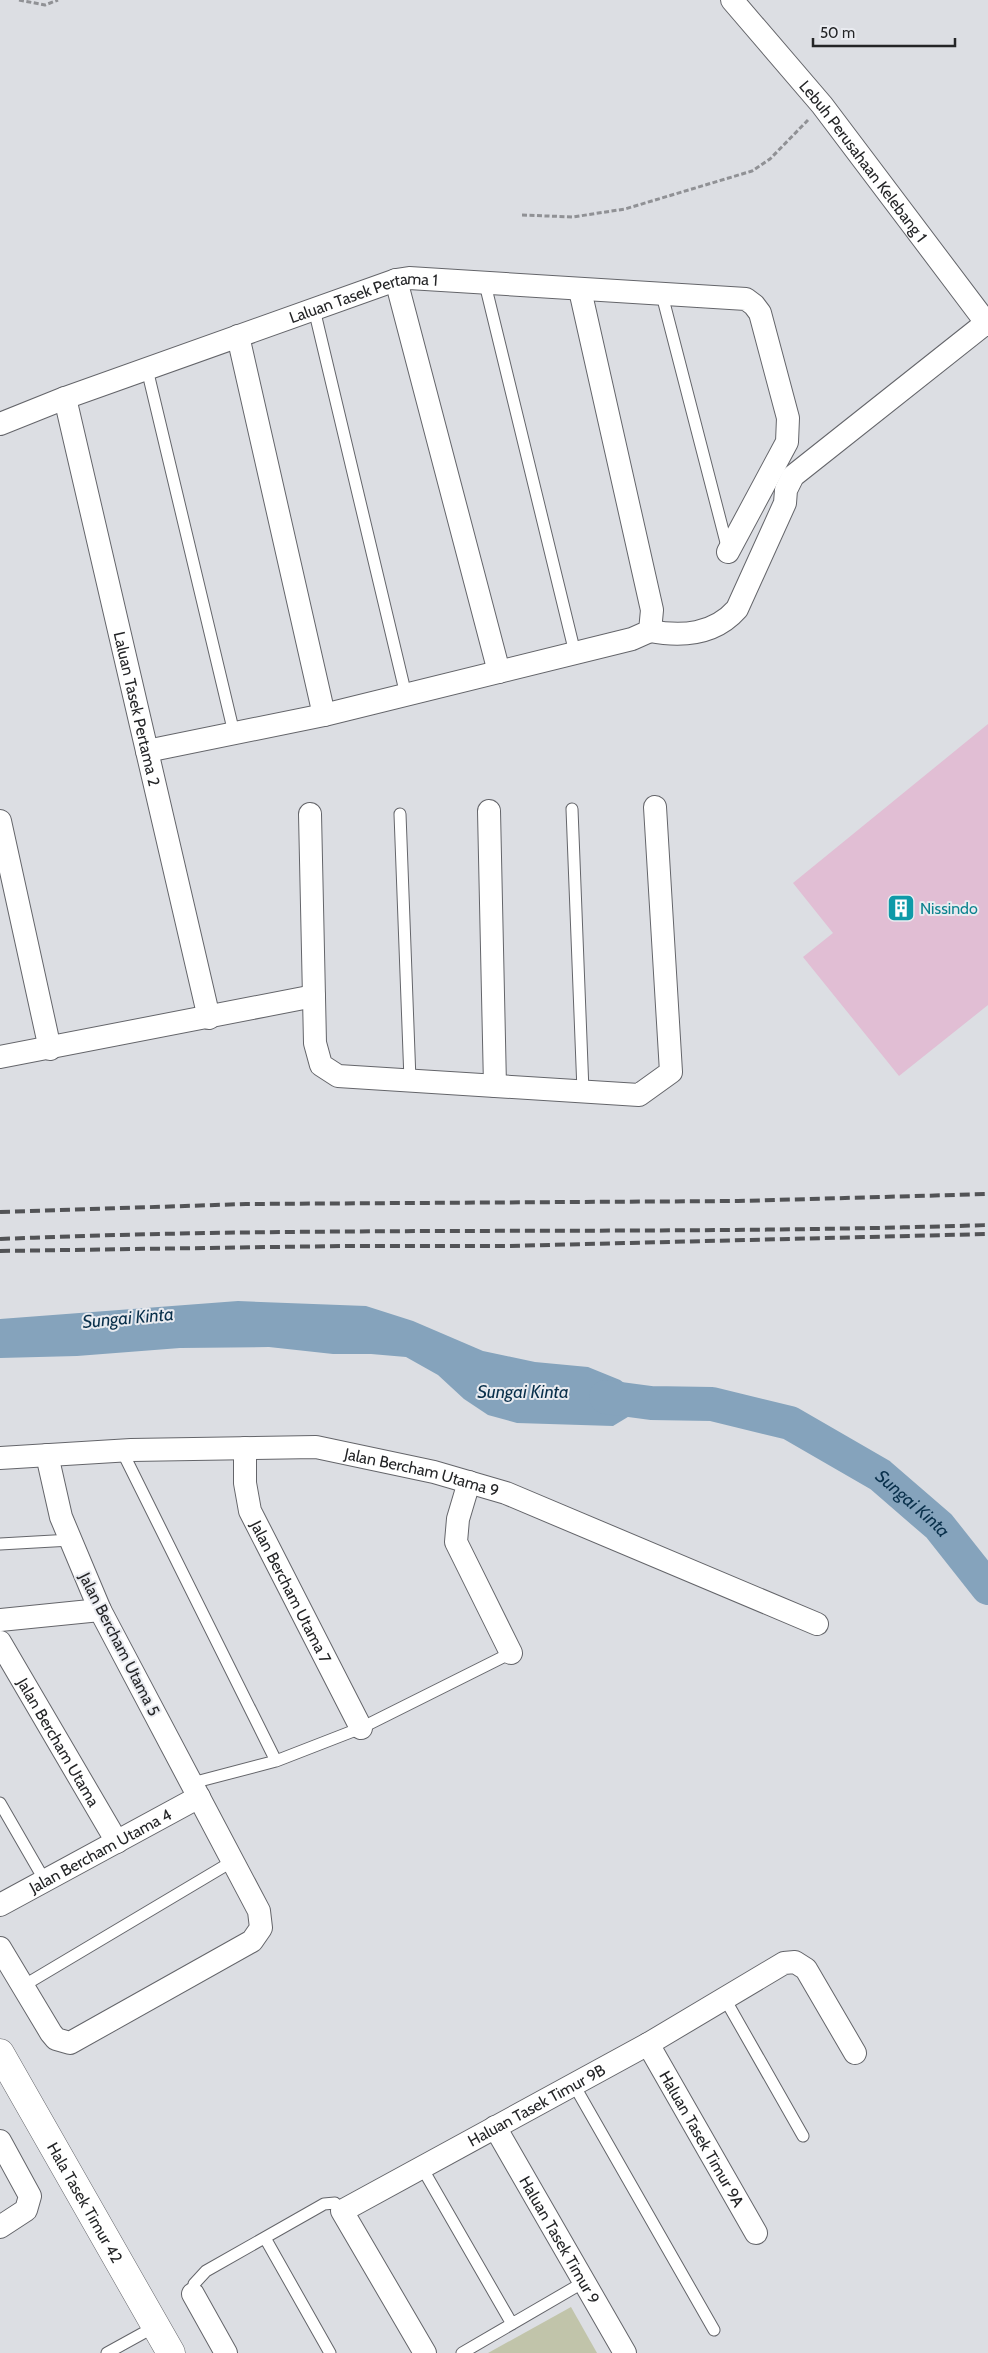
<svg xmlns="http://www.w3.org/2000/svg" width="988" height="2353" font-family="Cabin,sans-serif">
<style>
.green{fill:#c1c4aa}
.water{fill:#85a3bc}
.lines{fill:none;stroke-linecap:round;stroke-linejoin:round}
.river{stroke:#85a3bc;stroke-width:34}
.building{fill:#e1bed4}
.service-casing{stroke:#64656a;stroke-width:13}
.minor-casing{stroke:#64656a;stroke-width:24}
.tertiary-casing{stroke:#64656a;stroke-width:29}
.path{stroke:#909195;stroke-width:3;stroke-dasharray:5 2.5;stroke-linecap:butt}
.service{stroke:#fff;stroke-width:11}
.minor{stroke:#fff;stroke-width:22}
.tertiary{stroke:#fff;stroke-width:28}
.rail{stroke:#525356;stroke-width:4;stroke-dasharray:10 5;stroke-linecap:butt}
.labels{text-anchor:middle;stroke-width:4;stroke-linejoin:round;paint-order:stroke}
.street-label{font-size:16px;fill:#242527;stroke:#e9ebf0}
.culture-label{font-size:16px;fill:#0d838f;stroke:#e9ebf0;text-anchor:start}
.water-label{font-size:18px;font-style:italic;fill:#09304b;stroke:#e9ebf0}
</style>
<rect width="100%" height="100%" fill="#dcdee3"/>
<path class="green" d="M571,2307L597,2353H488Z"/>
<path class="water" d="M238,1301L366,1306L413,1321L483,1351L535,1362L588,1367L620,1380L651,1403L613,1426L517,1423L488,1415L464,1399L438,1375L406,1357L371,1354H333L269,1347L180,1348L77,1356L0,1358V1319Z"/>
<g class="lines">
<path class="river" id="s1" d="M606,1397L651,1403L712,1404L790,1423L880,1475L939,1526L988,1588"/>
</g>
<path class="building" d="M988,724V1005L899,1076L803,957L833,933L793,883Z"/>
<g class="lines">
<g class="service-casing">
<path id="service" d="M485,284L575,653
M662,295L728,550
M314,309L406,695
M147,369L234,733
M572,809L583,1091
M400,814L410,1080
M122,1451L276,1761
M0,1544L71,1540
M192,1783L276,1761L361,1728L511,1653
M0,1803L45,1881
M23,1986L233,1861
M725,1999L803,2136
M574,2085L714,2330
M421,2166L512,2324
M265,2238L330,2353
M193,2294L194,2284L206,2271L324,2204L335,2203L342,2211
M107,2353L156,2326
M462,2353L584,2282"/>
</g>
<g class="minor-casing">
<g id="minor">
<path id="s2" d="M732,0L822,105L988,325"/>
<path d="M396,280L499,672"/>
<path d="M238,336L324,715"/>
<path id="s3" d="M65,398L209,1018"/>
<path id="s4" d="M0,424L65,398L396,280L409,278L746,299L754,305L760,313L788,418L787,442L728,552"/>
<path d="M650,631C682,637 714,635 737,609L785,503L786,490L793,476L986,323"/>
<path d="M147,751L324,715L632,639L650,631L652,610L580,290"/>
<path d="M489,811L495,1086"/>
<path d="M310,814L315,1043L321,1065L338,1076L639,1095L671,1072L655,807"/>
<path d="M0,821L50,1049"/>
<path d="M0,1057L314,996"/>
<path id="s5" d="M245,1448V1483L250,1511L361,1728"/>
<path id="s6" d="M0,1458L131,1450L316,1447L434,1472L506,1493L817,1624"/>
<path d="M469,1482L458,1519L456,1542L511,1653"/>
<path d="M0,1620L100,1610"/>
<path id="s7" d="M0,1642L117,1842"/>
<path id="s8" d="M0,1905L199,1797"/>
<path d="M0,1948L51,2033L56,2039L70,2043L252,1941L261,1928L259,1911L100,1610L61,1517L47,1455"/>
<path id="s9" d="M648,2044L756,2233"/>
<path id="s10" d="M495,2127L625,2353"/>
<path d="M0,2141L30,2196L26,2210L0,2227"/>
<path d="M193,2294L226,2353"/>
<path id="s11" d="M425,2353L342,2211L648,2044L784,1963L795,1962L806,1969L855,2053"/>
</g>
</g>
<g class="tertiary-casing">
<g id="tertiary">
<path id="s12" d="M0,2053L171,2353"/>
</g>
</g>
<path class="path" d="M19,0L45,5L58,0
M522,215L573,217L625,209L752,171L770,159L808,120"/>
<use href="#service" class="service"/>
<use href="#minor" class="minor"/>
<use href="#tertiary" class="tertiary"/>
<path class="rail" d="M0,1212L246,1204L738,1201L988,1194
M0,1239C329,1225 659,1236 988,1225
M0,1251L341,1246H505L988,1234"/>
</g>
<defs>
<g id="building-square" transform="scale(1.4375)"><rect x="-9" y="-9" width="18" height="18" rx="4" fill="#0f9aa8" stroke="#e9ebf0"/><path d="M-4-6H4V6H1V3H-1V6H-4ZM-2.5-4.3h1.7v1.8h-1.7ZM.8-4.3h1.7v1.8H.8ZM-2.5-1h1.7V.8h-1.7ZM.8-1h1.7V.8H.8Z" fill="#fff"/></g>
</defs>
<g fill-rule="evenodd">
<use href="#building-square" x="901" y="908"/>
</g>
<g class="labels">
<g class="street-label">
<text dy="6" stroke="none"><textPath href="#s2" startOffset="208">Lebuh Perusahaan Kelebang 1</textPath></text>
<text dy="6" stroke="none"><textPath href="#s4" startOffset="386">Laluan Tasek Pertama 1</textPath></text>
<text dy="6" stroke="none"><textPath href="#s3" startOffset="319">Laluan Tasek Pertama 2</textPath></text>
<text dy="6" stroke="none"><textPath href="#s6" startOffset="425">Jalan Bercham Utama 9</textPath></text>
<text dy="6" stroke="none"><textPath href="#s5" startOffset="154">Jalan Bercham Utama 7</textPath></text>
<text transform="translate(120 1644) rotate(63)" y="6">Jalan Bercham Utama 5</text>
<text dy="6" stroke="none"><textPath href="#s7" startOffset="116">Jalan Bercham Utama</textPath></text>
<text dy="6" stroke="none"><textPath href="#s8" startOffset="114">Jalan Bercham Utama 4</textPath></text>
<text dy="6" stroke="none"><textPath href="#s11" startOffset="386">Haluan Tasek Timur 9B</textPath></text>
<text dy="6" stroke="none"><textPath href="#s9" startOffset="109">Haluan Tasek Timur 9A</textPath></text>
<text dy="6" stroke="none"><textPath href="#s12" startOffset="172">Hala Tasek Timur 42</textPath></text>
<text dy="6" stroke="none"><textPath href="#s10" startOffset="130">Haluan Tasek Timur 9</textPath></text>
</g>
<g class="culture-label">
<text x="920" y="914">Nissindo</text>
</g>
<g class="water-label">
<text transform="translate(128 1318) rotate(-5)" y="6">Sungai Kinta</text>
<text x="523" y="1398">Sungai Kinta</text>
<text dy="6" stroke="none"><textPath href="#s1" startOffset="334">Sungai Kinta</textPath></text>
</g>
</g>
<path d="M813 38v8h142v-8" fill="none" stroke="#242527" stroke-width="2.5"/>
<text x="820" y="38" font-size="15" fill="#242527" stroke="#e9ebf0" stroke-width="4" paint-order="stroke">50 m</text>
</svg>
